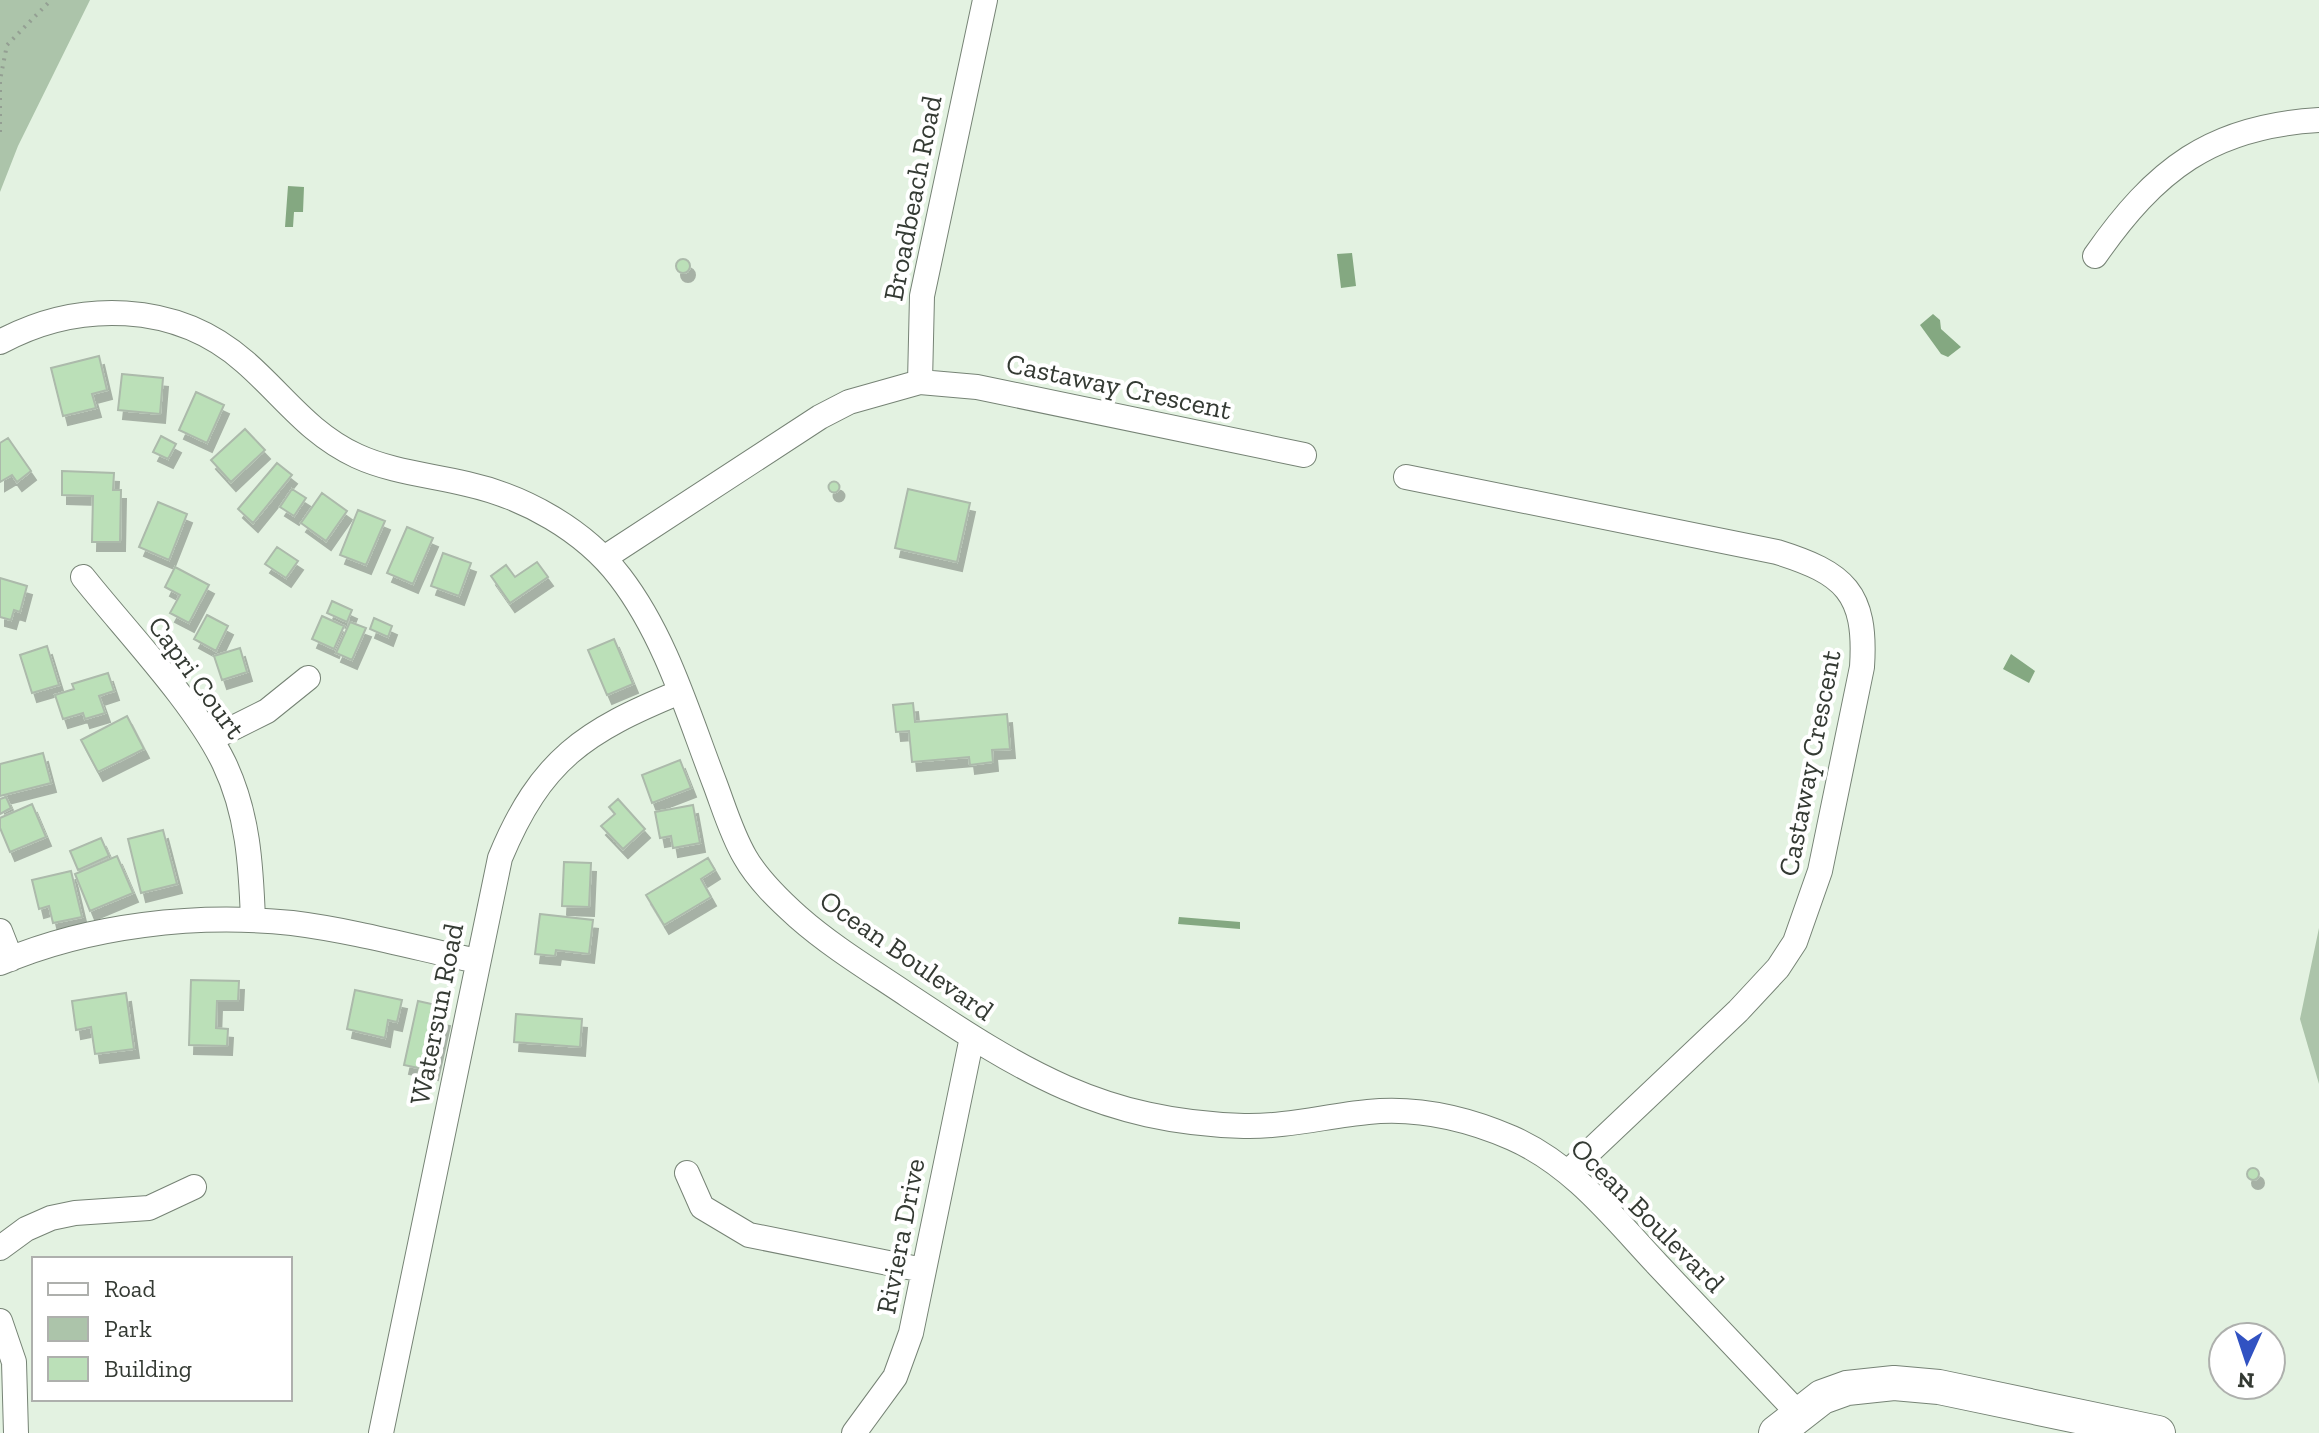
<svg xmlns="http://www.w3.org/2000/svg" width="2319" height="1433" font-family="'Zilla Slab',serif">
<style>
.green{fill:#acc4aa}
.water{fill:#84a881}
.building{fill:#bbe0b8;stroke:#acbaab;stroke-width:2;filter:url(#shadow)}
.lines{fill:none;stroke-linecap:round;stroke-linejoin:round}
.street-casing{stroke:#768375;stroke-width:26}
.secondary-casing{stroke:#768375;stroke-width:36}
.path{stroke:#949f93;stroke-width:4;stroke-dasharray:2 6;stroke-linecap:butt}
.street{stroke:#fff;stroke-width:24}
.secondary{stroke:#fff;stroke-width:34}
.labels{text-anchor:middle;stroke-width:8;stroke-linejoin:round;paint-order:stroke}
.street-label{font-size:28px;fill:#343a33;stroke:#fff}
</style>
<defs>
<filter id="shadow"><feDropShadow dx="5" dy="9" stdDeviation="0" flood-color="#0004"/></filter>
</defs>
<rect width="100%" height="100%" fill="#e3f2e1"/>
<path class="green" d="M0,0H90L18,146L0,192Z
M2319,928V1084L2300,1019Z"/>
<path class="water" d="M288,186L304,187L303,212H294L293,227H285Z
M1352,253L1356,286L1341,288L1337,254Z
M1933,314L1940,320L1941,329L1961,347L1948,357L1941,354L1920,325Z
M2011,654L2035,671L2029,683L2003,669Z
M1179,917L1240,922V929L1178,924Z"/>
<path class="building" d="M676 266a7 7 0 1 1 14 0a7 7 0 1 1-14 0Z
M99,356L107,390L92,394L96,408L63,416L51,368Z
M122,374L163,378L160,414L118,410Z
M196,392L224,405L207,443L179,430Z
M245,429L265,450L231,482L211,460Z
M161,436L176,444L168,459L153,452Z
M8,438L31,471L17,482L12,475L0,482V443Z
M277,463L292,475L253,523L238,509Z
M62,471L114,473L113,490H121L120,542H92L93,496L62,495Z
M828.5 487a5.5 5.5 0 1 1 11 0a5.5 5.5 0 1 1-11 0Z
M292,489L306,498L294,516L280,507Z
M908,489L970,503L957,562L895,548Z
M322,493L347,511L326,541L301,523Z
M158,502L187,514L169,560L139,547Z
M358,510L385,521L366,565L340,555Z
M407,527L433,538L413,584L387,573Z
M277,547L298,561L286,578L265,564Z
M443,553L471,563L459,596L431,586Z
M537,562L548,577L510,603L491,576L506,565L515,577Z
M175,567L209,585L189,623L170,613L180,595L165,587Z
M0,578L27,586L20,612L14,610L11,620L0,617Z
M332,601L352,610L347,622L327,613Z
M207,615L228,626L216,651L194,639Z
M322,616L344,626L334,649L312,639Z
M374,618L392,626L388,637L370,629Z
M350,622L366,628L352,660L336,653Z
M614,639L633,684L607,695L588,650Z
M47,646L59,685L32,693L20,655Z
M240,648L247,672L222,680L214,656Z
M108,673L114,691L99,696L105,713L85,719L83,713L63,719L55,695L74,689L72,684Z
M913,703L915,722L1007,714L1010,749L992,750L993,762L970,765L969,757L912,762L909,731L896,732L893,705Z
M127,716L144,749L98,772L81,740Z
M43,753L51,783L0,796V764Z
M680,760L691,788L652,803L642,775Z
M6,797L11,808L0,814V799Z
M618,799L645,829L623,849L601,826L615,814L609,807Z
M32,804L46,837L10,852L0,828V818Z
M693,805L700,843L673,848L671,836L660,838L655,812Z
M163,830L177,884L141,893L128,839Z
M101,838L109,856L78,870L70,851Z
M117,856L133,893L90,911L75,874Z
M708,858L715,870L701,879L711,897L664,925L646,895Z
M564,862L591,863L589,907L562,906Z
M71,871L82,917L53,923L49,906L39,909L32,880Z
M540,914L593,920L589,954L556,950L555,956L535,954Z
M191,980L239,981L238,1001H217L216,1028L228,1029L227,1046L189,1045Z
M355,990L402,1000L397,1022L388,1020L385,1038L347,1029Z
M126,993L134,1049L95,1054L91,1027L76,1030L72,1001Z
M418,1001L436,1005L434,1015L445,1017L433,1071L404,1065Z
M516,1014L582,1019L580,1047L514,1042Z
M2247 1174a6 6 0 1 1 12 0a6 6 0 1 1-12 0Z"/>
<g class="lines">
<g class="street-casing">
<path id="street" d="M2095,256C2155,170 2211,126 2319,120
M0,342C78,300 176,301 245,362C283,395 309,434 357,456C392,472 430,475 467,484C525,497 584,530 620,577C666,637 688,714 715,784C724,808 732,835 745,857C758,880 779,900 798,917C832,947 872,971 909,996C1022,1071 1102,1122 1244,1126C1285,1127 1327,1116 1368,1112C1417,1107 1468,1119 1512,1138C1573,1165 1613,1217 1657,1264C1704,1314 1751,1364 1798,1413
M920,382L977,387L1304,455
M1406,477L1777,552C1844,573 1867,592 1862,667L1820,871L1795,942L1778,968L1738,1011L1569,1171
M604,558L820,417L849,402L920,382L922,296L985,0
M83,577C126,631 195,703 224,763C248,813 251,865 253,920
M211,739L267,711L308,678
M0,931L11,959
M0,963C89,925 196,913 292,923C355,931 416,948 477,961
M687,1173L702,1207L749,1235L923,1270
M0,1248L26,1229L51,1218L75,1213L149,1208L194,1187
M0,1321L14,1362L16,1433
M381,1433L500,858C541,759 585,731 680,692
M854,1433L895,1377L911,1333L972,1037"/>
</g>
<g class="secondary-casing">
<path id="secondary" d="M1776,1433L1822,1397L1847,1388L1894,1383L1939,1387L2158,1433"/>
</g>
<path class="path" d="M0,132V80L7,45L51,0"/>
<use href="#street" class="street"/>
<use href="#secondary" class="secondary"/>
</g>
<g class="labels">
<g class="street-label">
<text transform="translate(912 198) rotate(-79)" y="10">Broadbeach Road</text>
<text transform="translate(1119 386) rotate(12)" y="10">Castaway Crescent</text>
<text transform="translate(197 677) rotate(54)" y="10">Capri Court</text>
<text transform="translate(1809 763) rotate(-79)" y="10">Castaway Crescent</text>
<text transform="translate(907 955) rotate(35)" y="10">Ocean Boulevard</text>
<text transform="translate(436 1014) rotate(-79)" y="10">Watersun Road</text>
<text transform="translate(1648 1215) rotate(45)" y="10">Ocean Boulevard</text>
<text transform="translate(900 1236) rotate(-79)" y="10">Riviera Drive</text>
</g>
</g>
<rect x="32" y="1257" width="260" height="144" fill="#ffffff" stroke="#aeb0ad" stroke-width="2"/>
<rect x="48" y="1283" width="40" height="12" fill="#ffffff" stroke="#aeb0ad" stroke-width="2"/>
<text x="104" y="1297" font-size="24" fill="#343a33">Road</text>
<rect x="48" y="1317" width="40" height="24" fill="#acc4aa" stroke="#aeb0ad" stroke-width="2"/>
<text x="104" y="1337" font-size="24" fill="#343a33">Park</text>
<rect x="48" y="1357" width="40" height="24" fill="#bbe0b8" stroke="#aeb0ad" stroke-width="2"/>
<text x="104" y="1377" font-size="24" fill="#343a33">Building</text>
<g transform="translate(2247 1361) rotate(183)"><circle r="38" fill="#ffffff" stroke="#aeb0ad" stroke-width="2"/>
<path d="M0-6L14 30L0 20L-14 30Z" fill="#3152c2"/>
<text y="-12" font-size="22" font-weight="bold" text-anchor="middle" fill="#343a33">N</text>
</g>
</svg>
